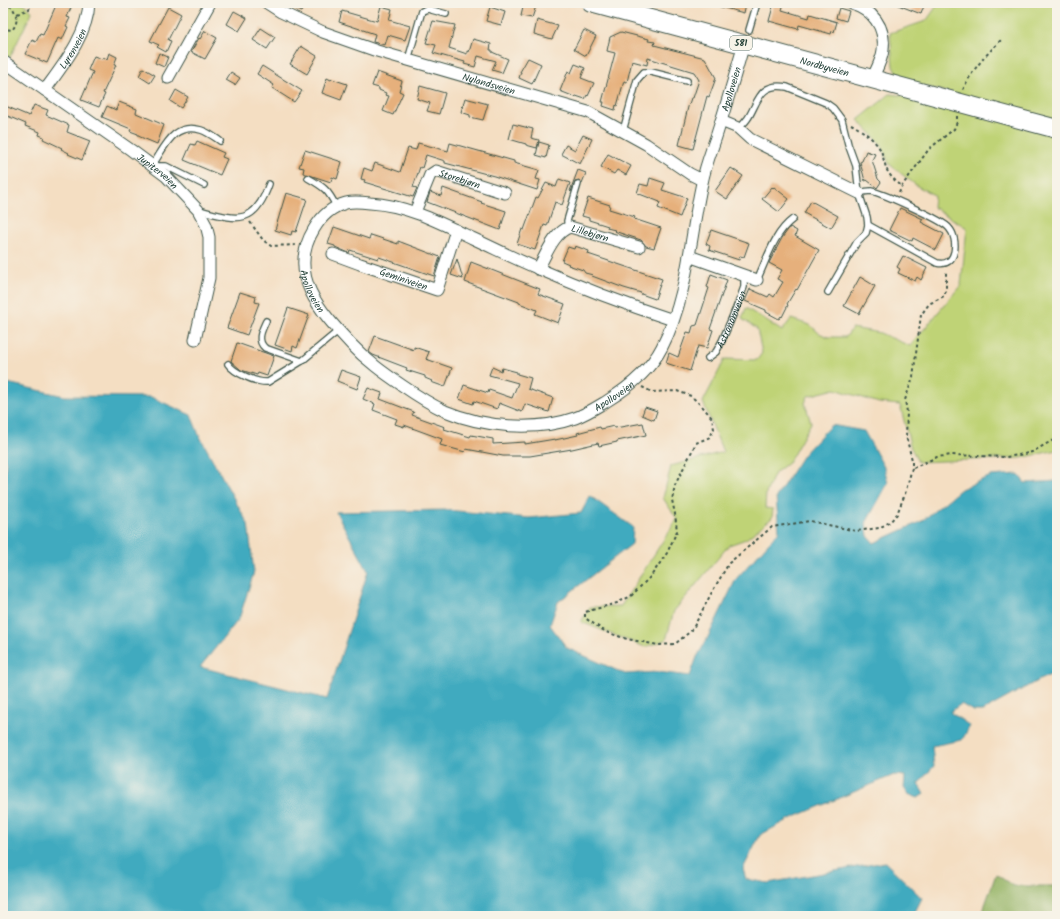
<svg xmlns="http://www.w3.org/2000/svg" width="1060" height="919" font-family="Kalam,sans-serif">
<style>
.green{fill:#bfd376;stroke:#6f8855}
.forest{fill:#97b567;stroke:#5b794e}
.water{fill:#3faabf;stroke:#2f747a}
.building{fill:#e6b07c}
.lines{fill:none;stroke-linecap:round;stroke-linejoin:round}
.service-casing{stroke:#3f5549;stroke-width:8}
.minor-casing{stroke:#3f5549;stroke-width:13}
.primary-casing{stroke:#3f5549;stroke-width:20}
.path{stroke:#3f5549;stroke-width:2;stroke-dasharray:3 3;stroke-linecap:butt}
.service{stroke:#fff;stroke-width:5.5}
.minor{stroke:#fff;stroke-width:11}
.primary{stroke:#fff;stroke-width:18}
.labels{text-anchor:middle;stroke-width:3;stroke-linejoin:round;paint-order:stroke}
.shield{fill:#f7f3e8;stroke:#60746a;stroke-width:1}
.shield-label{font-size:9px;font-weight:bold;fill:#1f3d34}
.street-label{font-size:10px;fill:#1f3d34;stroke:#f7f3e8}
</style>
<rect width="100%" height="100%" fill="#f7f3e8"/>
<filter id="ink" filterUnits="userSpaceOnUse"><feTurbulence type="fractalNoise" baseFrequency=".025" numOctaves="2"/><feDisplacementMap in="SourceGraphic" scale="8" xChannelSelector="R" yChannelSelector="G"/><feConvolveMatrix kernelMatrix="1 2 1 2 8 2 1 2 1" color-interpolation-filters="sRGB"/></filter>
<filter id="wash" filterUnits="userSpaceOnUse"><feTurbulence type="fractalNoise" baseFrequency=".012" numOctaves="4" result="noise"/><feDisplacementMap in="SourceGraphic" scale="16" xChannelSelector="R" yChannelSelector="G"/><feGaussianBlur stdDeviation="0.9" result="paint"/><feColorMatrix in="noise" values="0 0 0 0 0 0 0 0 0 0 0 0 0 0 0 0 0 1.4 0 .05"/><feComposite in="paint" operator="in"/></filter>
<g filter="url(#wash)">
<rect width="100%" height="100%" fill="#f4dec2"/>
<path class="green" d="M3,3C15,3 25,0 32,12L9,59L3,54Z
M939,3H1057V122L902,80L893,66L890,33L926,21Z
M890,94L915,97L1057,135V450L1021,458L918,462L911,448L900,405L879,403L835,389L808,396L805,403L811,423L789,462L775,473L766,493L765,508L773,509L772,518L746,539L729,545L674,611L666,640L645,647L581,622L590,607L621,606L677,519L663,498L671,466L723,452L703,402L725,359L757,360L762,353L757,329L742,319L746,308L782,331L791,319L810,325L819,333L828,337H846L852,328L880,333L910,346L961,285L967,228L933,207L934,195L917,186L889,164L881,144L858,120Z"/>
<path class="forest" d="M996,874L1013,886H1057V916H981Z"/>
<path class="water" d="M3,382L64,396L151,397L191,415L199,435L248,524L254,572L239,619L200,667L327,699L368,571L336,512L447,510L529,518L581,513L590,496L633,527L632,544L558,602L550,625L567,648L625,674L658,672L690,676L697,657L707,639L736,579L779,531L776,497L803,455L831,425L864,431L884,467L888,483L866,523L868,536L874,543L922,521L961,489L991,476L1018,474L1025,483L1057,481V672L1037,681L983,711H973L961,704L950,712L970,726L962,740L932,746L934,766L918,784L924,794L918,798L908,794L904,788L905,776L894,775L792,818L760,835L743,869L746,879L768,883L885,862L922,898L913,916H3V485L6,463L3,457Z"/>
<g id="blocks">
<path class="building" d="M57,3H73L67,17L70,18L66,26L68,27L62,40L58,38L47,63L25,54L32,40L36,42L40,34L43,35Z
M283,3H306L301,12Z
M524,3L536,6L532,18L521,16Z
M717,3H746L744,13L717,6Z
M774,3H784L782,10L809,18L810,14L837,22L834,32L832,31L831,34L799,25L798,29L769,21Z
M893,3H925L921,14Z
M381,6L392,9L389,20L410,26L405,40L388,35L385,45L373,42L375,34L339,22L342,11L377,21Z
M168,7L181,14L168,40L171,41L166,52L157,47L159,45L150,41Z
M490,7L505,12L501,25L486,21Z
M839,8L849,11L846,21L836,18Z
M234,11L247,18L239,31L227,24Z
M537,20L558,26L552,39L534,34Z
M433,21L455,25L449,48L467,54V51L469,52L473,39L491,44L490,50H492V52L508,59L502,73L492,70L496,61L478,56L475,67L464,64L465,62L433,53L436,45L426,43Z
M261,28L275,37L267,49L253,40Z
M584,30L596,36L586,56L574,49Z
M205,31L217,38L205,59L191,52L199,38L200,39Z
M621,32L649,39L648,41L655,42L654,45L705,58L716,78L709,97L707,96L693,149L679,145L688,107L691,98H693L699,80L694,72L648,58L647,65L632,61L627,82L624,81L617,106L616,105L615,110L603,106L604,102H602L615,53L607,51L610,37Z
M301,46L317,56L307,74L290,64Z
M109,53L117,57L114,65H116L103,93L105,94L99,107L81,100L93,72L88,70L94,56L102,59L103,57L107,59Z
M159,53L168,57L164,67L155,63Z
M528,58L541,64L532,84L519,78L521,72H520Z
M575,64L585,68L581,78L594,83L588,96L587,95L585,99L576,96L575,97L560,91L568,71L571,73Z
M262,66L302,91L294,102L272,88L274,85L257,74Z
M143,68L155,75L150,83L139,76Z
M231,72L240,78L235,85L226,80Z
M377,72L402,81L399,91L403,93L393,115L383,111L389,96L385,95L386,93L379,90V88L372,86Z
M327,78L331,80L332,79L347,84L341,100L322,93Z
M420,86L445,93L439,114L427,111L430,103L417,99Z
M176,90L188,97L181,108L170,101Z
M465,98L488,104L483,120L470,117V115L461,112Z
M119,102L137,109L136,113L164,125L157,144L138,136V134L130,131L131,129L102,117L107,106L116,110Z
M3,105L29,116L34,105L48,110L46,115L69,125L67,132L90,141L82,160L68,154L69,153L61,149L62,148L43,139L44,137L39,135L40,132L25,126L26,124L3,114Z
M513,124L533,129L531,138L539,140L537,148L526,145V144L509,139Z
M583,135L592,139L580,164L561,154L566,145L575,150Z
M197,141L224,153L222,157L227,159L220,175L184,160L191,144L195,145Z
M539,142L549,145L546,158L536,155Z
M418,143L448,151L450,143L514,161V163L539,170L536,179L540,180L537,190L494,176L445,163V161L426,155L422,168L420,167L413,187L417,188L413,197L364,182L365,180L361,179L364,168L372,171L375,163L400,172L408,148L416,150Z
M305,150L342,162L337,179L332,177L331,182L303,173L304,168L299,167Z
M866,151L875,154L872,160L878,179L881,182L877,188L867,180L865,181L860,162L862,161Z
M608,154L631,166L626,175L617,170L614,174L601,167Z
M731,168L743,176L727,199L715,191Z
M578,170L586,173L582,183L579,180L575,181L571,192L570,191Z
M650,178L665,183L662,190L687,198L680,217L658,208L660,202L637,193L640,184L648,186Z
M559,179L570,183L562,205L555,202L547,226L544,225L535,250L517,244L522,229L524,230L536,197L538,198L546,183L556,187Z
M772,187L773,188L774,187L789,199L779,212L762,199Z
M443,188L482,202L481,203L506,211L500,230L427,202L430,192L441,196Z
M286,193L307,199L296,232L292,231L291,235L275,230Z
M588,198L610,205L609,209L635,217L634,219L661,228L654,248L646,246L641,240L614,231L615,230L607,228L608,226L589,220V218L582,216Z
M811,201L838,216L831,228L804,213Z
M900,208L923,219L921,222L944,234L936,250L913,238L912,241L889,230Z
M334,227L369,239L371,235L398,244V241L440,257L434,276L379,257L378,259L350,250L349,253L335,247V246L328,244Z
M790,227L797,231L795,236L819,250L797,290L796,289L787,304L788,305L782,317L781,316L779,319L766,312V310L745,301L750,289L768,297L770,294L774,297L783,282L777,279L782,270L769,263L782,238Z
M711,230L749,243L744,257L740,256L739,260L709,250L710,246L706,244Z
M575,246L589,251L588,254L662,279L655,299L641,294V293L624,288L592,276L593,275L585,273L583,270L568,265L569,264L562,261L568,247L574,249Z
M903,256L927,268L921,280L917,277L915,281L898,273L900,269L897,267Z
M457,259L463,279L451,275Z
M471,262L540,289L538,294L565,304L558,323L535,314L537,310L519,303V302L465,282Z
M711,274L727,280L710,329L713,330L707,348L698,346L690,371L666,363L669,353L678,357L687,332L691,333L693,326L697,325L709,288L707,287Z
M860,277L875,286L859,314L844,306Z
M240,292L256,297L255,302L259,303L247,335L227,328Z
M288,308L309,315L297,348L293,346L292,351L275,345Z
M375,336L414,350V347L429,352L426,359L452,368L445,387L431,382L432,381L425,378V376L406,370L407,368L373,355L369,352Z
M237,343L274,356L267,376L258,373L257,375L241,370L231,361Z
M492,367L501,371L502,368L517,372V374L531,378L528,389L553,398L549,412L525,404L522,412L499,403L497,409L474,401L473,404L459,399L464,385L488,393L489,390L512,398L518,383L489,375Z
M341,370L361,377L357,389L337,381Z
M368,388L382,393L380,399L414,412L412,415L445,427L444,429L470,437L471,435L493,439V444L525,442V444L555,439V440L578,435L577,433L600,427L601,429L614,426L615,428L643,423L646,435L617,441V442L599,446L598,443L572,449L530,456H503L466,449L465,452L440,445L442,439L404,425V427L395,424L397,419L373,410L375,404L363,399Z
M645,407L657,411L654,420L642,415Z"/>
</g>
</g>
<g filter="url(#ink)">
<use href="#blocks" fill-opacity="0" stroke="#3f5549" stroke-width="1"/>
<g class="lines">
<g class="service-casing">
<g id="service">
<path d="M749,30L757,3"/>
<path d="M408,60L422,11L428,9L446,14"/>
<path d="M738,128C759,116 752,80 787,87L826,103L833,108L842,120L848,144L856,166L859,193L867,217L868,225L866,233L857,242L828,292"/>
<path d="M623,131L637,80L644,72H651L687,81"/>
<path d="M152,166C165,147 173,122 201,130C208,132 214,137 220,141"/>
<path d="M154,166H166L204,185"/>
<path d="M308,178C324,187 328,190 336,206"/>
<path d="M859,193C863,192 868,191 871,191C882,193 943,220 949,228C959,239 957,268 937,263L868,225"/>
<path d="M199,210C235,219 254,228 269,184"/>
<path d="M568,228L567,221L578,184"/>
<path d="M757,280C767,259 774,233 793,219"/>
<path d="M266,321C262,330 256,340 265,348L302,361"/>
<path id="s1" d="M708,358L716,352L722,341L739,301L744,287V276"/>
<path d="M228,364C234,373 257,383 268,382L302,361L338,331"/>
</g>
</g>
<g class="minor-casing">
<g id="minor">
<path id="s2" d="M267,3L281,12L323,32L377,51L588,112L646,144L690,174L702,180"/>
<path d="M851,3C872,9 886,27 883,50C882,60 876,70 872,79"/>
<path id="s3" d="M3,61L131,150L166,176L198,210L206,225L209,237V278L195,340"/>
<path d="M168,78L210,3"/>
<path id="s4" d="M45,90C63,65 88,34 89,3"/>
<path d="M721,121L738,128L750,139L859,193"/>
<path id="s5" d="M415,212L430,175L436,171L505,193"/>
<path id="s6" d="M333,254L360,264L437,290L456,230"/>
<path d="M689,256L757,280"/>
<path id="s7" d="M538,269C546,255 554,232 570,227L639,247"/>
<path id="s8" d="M673,320C627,305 582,288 537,268C515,259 494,248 472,238C439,222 406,205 370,203C362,202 353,201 346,203C331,207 321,217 314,229C286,275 321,312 351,344C367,361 384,373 403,386C416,395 430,404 445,411C483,427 535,432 575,418C586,414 597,407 607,401C628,388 651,369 662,347C688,297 690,236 702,183C705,167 711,152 716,137C726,106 735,75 744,44"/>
</g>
</g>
<g class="primary-casing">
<g id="primary">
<path id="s9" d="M591,3L1057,129"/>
</g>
</g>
<path class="path" d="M3,4L12,7C17,15 19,22 12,30L3,29
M17,14L29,9L32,3
M963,90C972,69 986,55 1002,39
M851,124C862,130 874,139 880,149C883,154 883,159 885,164C887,174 894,180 902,186
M899,193L902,186L929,149L954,129L957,122V115
M250,222L263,240L271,246L297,245
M642,387L652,392L677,391L691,396L702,406L712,418L714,429L710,437L696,443L675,485L672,500L675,514L677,531L667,553L651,576L631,596L617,603L585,612V618L606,632L627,639L658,645L675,644L692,630L712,592L729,563L772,527L810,521L856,531L879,528L890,522L897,514L905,494L912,468V460L906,436L907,412L905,400L913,377L921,315L929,304L944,296L946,290V271
M913,468L937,457L952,455L1006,457L1024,454L1032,452L1057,438"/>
<use href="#service" class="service"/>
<use href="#minor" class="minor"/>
<use href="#primary" class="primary"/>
</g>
</g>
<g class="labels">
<rect class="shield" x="730" y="36" width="22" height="14" rx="3"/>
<g class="shield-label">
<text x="741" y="46">581</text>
</g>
<g class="street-label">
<text dy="4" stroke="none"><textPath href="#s4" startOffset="50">Lyrenveien</textPath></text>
<text dy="4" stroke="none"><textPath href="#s9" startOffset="242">Nordbyveien</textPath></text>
<text dy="4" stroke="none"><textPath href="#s2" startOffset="237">Nylandsveien</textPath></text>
<text dy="4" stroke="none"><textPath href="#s8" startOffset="1155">Apolloveien</textPath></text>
<text dy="4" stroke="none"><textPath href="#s3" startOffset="190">Jupiterveien</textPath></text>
<text dy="4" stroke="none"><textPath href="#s5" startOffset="72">Storebjørn</textPath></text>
<text dy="4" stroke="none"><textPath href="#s7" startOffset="75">Lillebjørn</textPath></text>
<text dy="4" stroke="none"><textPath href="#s6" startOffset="75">Geminiveien</textPath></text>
<text dy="4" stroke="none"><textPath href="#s8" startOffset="458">Apolloveien</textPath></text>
<text dy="4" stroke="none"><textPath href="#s1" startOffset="46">Astronomveien</textPath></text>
<text dy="4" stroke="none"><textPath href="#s8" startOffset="818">Apolloveien</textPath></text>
</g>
</g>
<rect width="1060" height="919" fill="none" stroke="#f7f3e8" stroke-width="16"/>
</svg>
